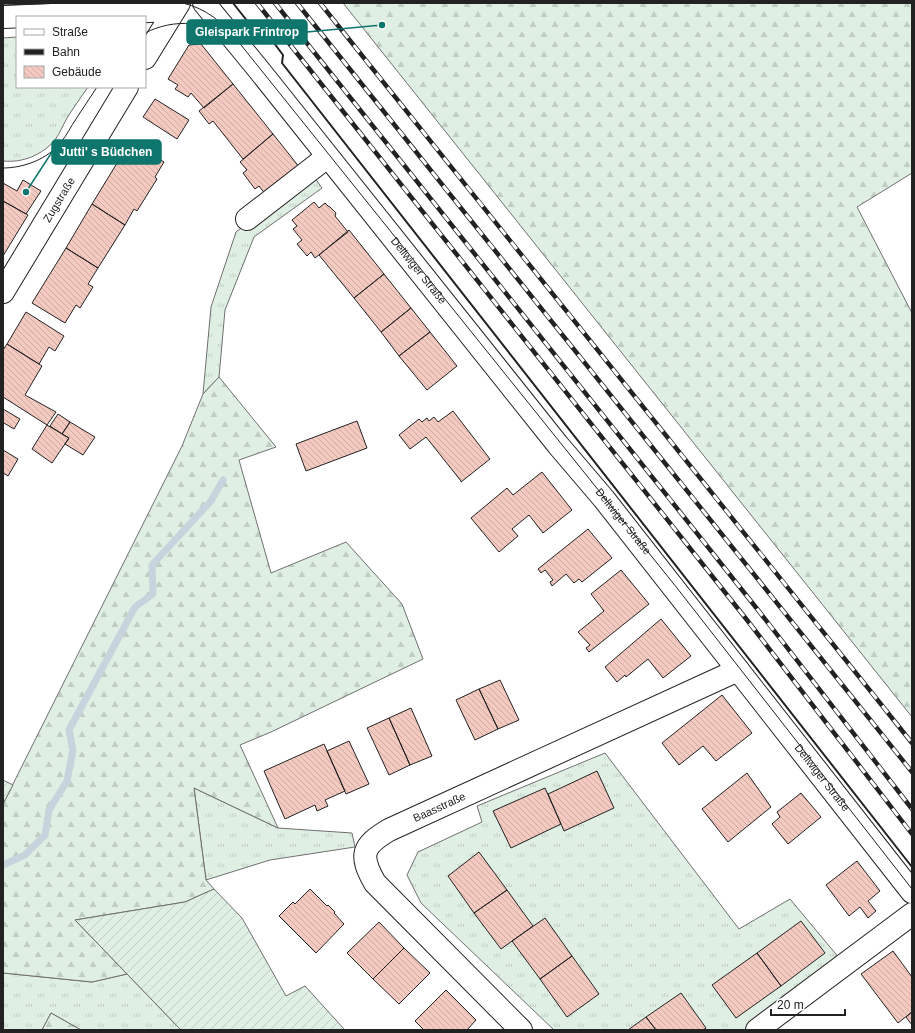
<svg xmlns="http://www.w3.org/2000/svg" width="915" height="1033" font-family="Arial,sans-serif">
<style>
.grass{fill:url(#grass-tufts);stroke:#6f6f6f}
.forest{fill:url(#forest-firs);stroke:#6f6f6f}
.garden{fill:url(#garden-furrows);stroke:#6f6f6f}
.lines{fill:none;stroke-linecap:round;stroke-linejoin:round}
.stream{stroke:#c7d3dd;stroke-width:7}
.building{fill:url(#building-back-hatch);stroke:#222}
.minor-casing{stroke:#222;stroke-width:24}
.major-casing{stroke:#222;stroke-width:24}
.minor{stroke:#fff;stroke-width:22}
.major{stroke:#fff;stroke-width:22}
.tram{stroke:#222;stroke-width:1}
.rail-casing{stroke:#222;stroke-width:4.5}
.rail{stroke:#fff;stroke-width:3;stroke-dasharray:9;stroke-linecap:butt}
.wall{stroke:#222;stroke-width:2}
.labels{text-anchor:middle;stroke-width:3;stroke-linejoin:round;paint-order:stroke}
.street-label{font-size:11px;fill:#222;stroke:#fff}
.leader{fill:none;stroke:#0f766e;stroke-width:1.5}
.callout-dot{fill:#0f766e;stroke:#fff;stroke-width:1.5}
.callout{fill:#0f766e;stroke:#0f766e;stroke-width:1.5}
.callout-label{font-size:12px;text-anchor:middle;font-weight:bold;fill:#fff}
</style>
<defs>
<pattern id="grass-tufts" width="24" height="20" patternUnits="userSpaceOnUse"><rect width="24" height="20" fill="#e0efe3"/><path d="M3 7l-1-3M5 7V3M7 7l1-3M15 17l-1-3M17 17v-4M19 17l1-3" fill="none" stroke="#c0cdc2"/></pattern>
<pattern id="forest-firs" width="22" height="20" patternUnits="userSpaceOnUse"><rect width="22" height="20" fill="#e0efe3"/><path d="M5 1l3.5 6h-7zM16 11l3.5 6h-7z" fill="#c0cdc2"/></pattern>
<pattern id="garden-furrows" width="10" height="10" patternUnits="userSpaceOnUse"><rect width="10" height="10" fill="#e0efe3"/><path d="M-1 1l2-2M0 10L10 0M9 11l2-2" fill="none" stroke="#c0cdc2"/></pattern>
<pattern id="building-back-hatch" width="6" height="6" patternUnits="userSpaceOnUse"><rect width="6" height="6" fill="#f3c9c0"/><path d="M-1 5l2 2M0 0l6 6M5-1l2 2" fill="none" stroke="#d0aca5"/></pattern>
</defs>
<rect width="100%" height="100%" fill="#fff"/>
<path class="grass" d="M17,37V87H88C81,97 74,107 67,118C63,125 60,133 55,140C42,155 23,163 3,161V38Z
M312,174L322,188L254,237L225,310L219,377L203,394L211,307L236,232Z
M605,753L739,929L790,899L840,959L744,1030H554L421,903L407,875L418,852L482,822L477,806Z
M194,788L278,828L352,833L355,847L270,860L206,880Z
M3,973L92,982L127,974L181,1030H81L51,1013L42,1030H3Z"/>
<path class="forest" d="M343,3H912V173L857,207L912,313V717Z
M219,377L276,447L239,460L271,573L346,542L402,604L423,659L271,732L240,745L278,828L194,788L206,880L214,889L185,902L75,920L127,974L92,982L3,973V804L182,446L203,394Z
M51,1013L81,1030H42Z"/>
<path class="garden" d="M3,780L13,785L3,804Z
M214,889L242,918L286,996L305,986L345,1030H181L75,920L185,902Z"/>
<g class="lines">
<path class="stream" d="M3,865L25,855L45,835L49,810L67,781L73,750L69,730L135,607L153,594L152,565L211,501L223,480"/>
</g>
<path class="building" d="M201,44L233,84L204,108L191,93L188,97L175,89L178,85L168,79L189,45Z
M233,84L273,134L243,159L213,121L209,124L199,111Z
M155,99L189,120L177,139L143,117Z
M273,134L300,168L266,195L259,186L255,189L243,173L247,170L240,162Z
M130,142L164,162L155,177L157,179L137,211L134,209L125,225L92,204Z
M23,180L41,191L26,214L3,201V183L17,191Z
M3,201L28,215L3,256Z
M314,202L319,208L325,203L328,206L330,207L336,213L335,216L348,232L315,258L311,252L307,256L297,244L302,240L293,229L297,226L292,220Z
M92,204L125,225L98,268L66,248Z
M349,230L384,274L354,298L319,255Z
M66,248L98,268L88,284L93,287L80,308L76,305L65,323L32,303Z
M384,274L411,308L381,332L354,298Z
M411,308L430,332L399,356L381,332Z
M26,312L64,336L55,351L49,347L39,364L7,344Z
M430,332L457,366L427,390L399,356Z
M7,344L42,366L25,395L56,412L47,425L3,397V350Z
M3,409L20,419L14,429L4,423L3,424Z
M453,411L490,459L461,482V481L426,437L410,449L399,435L419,419L422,422L427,418L429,421L434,417L438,422Z
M58,414L70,422L62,434L50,426Z
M357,421L367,448L306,471L296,444Z
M70,422L95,437L83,455L65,444L69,438L62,434Z
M47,425L69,438L52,463L32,449Z
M3,450L18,459L8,476L3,473Z
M542,472L572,510L543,533L529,515L512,529L518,536L499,552L471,518L507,488L513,495Z
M588,529L612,558L582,582L579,579L574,583L566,574L552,586L550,582L553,580L545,570L541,573L538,569Z
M621,570L649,604L589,652L586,648L590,645L578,632L604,611L591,594Z
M661,619L691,656L663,678L648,659L626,677L625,675L617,682L605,667Z
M500,680L519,720L498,729L479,689Z
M479,689L498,729L475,740L456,700Z
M722,695L752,733L716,761L703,746L679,765L662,743Z
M411,708L432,756L410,765L389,718Z
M389,718L410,765L389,775L367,728Z
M349,741L369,784L346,794L327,751Z
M324,744L345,791L325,800L328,806L317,811L315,805L285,819L264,771Z
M597,771L614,808L564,831L548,794Z
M747,773L771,807L728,842L702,809Z
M545,788L561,824L511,848L493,811Z
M801,793L821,817L788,844L772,824L780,817L777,812Z
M479,852L507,890L474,913L448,876Z
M857,861L880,891L868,901L876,911L868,918L860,907L849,916L826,885Z
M310,889L327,906L328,905L335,912L334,913L344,924L316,953L279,916L293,902L295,904Z
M507,890L533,926L501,949L474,913Z
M545,918L572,956L540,979L512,941Z
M801,921L825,953L781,986L757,953Z
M379,922L404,948L373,979L347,953Z
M404,948L430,973L399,1004L373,979Z
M893,951L912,977V1012L898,1023L861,974Z
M757,953L781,986L736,1018L712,985Z
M572,956L599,994L567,1017L540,979Z
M446,990L476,1020L467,1030H424L415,1021Z
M681,993L706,1028L703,1030H656L646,1017Z
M912,1012V1025L906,1017Z
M646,1017L656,1030H628Z"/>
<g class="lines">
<g class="minor-casing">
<g id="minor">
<path d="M3,17L174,10"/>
<path d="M145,58L179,3"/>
<path d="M247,219L327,157"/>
<path id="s1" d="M3,292L127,87"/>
<path id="s2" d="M521,1030L375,883C359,855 362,846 389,830L738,670"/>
<path d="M757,1030L912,914"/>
</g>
</g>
<g class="major-casing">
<g id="major">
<path id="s3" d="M204,3L259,70L558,445L604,499L912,892"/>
</g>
</g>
<use href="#minor" class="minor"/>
<use href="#major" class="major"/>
<g class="tram">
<path id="s4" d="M183,3C207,9 222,22 237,40L677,588L912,889"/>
<path d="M3,5L63,3"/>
<path d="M145,33C174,18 210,20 234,43"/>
<path d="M3,168C24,168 48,159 61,142C67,135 71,126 76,119C83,108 90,98 97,87"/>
</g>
<g class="rail-casing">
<path id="rail" d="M257,3L747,620L912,834
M275,3L758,610L912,809
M297,3L912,772
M320,3L912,743"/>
</g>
<use href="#rail" class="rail"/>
<path class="wall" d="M233,3L252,27L258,21L272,38L271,39L283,55L282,63L912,867"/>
</g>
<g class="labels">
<g class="street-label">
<text dy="4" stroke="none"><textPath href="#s1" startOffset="108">Zugstraße</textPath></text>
<text dy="4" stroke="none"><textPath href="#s3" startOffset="343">Dellwiger Straße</textPath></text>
<text dy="4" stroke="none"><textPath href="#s4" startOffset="684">Dellwiger Straße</textPath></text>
<text dy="4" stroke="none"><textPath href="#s3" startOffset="991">Dellwiger Straße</textPath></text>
<text dy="4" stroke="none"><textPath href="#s2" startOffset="328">Baasstraße</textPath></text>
</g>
</g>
<path class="leader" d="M382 25L307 32M26 192L52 152"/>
<g class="callout-dot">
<circle cx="382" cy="25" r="4"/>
<circle cx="26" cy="192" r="4"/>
</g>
<g class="callout">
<rect x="187" y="20" width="120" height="24" rx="4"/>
<rect x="52" y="140" width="109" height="24" rx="4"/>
</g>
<g class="callout-label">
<text x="247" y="36">Gleispark Frintrop</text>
<text x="106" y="156">Jutti' s Büdchen</text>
</g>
<rect width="915" height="1033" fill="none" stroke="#222222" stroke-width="8"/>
<rect x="16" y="16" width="130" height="72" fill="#ffffff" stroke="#a7a7a7"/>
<rect x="24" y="29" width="20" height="6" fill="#ffffff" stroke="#a7a7a7"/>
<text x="52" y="36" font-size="12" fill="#222222">Straße</text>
<rect x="24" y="49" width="20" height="6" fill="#222222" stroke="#a7a7a7"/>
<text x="52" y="56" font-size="12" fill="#222222">Bahn</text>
<rect x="24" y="66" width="20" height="12" fill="url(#building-back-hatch)" stroke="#a7a7a7"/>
<text x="52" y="76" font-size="12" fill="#222222">Gebäude</text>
<path d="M771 1009v6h74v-6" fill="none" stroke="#222222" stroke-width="2"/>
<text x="777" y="1009" font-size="12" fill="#222222" stroke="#ffffff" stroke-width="3" paint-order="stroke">20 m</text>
</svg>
